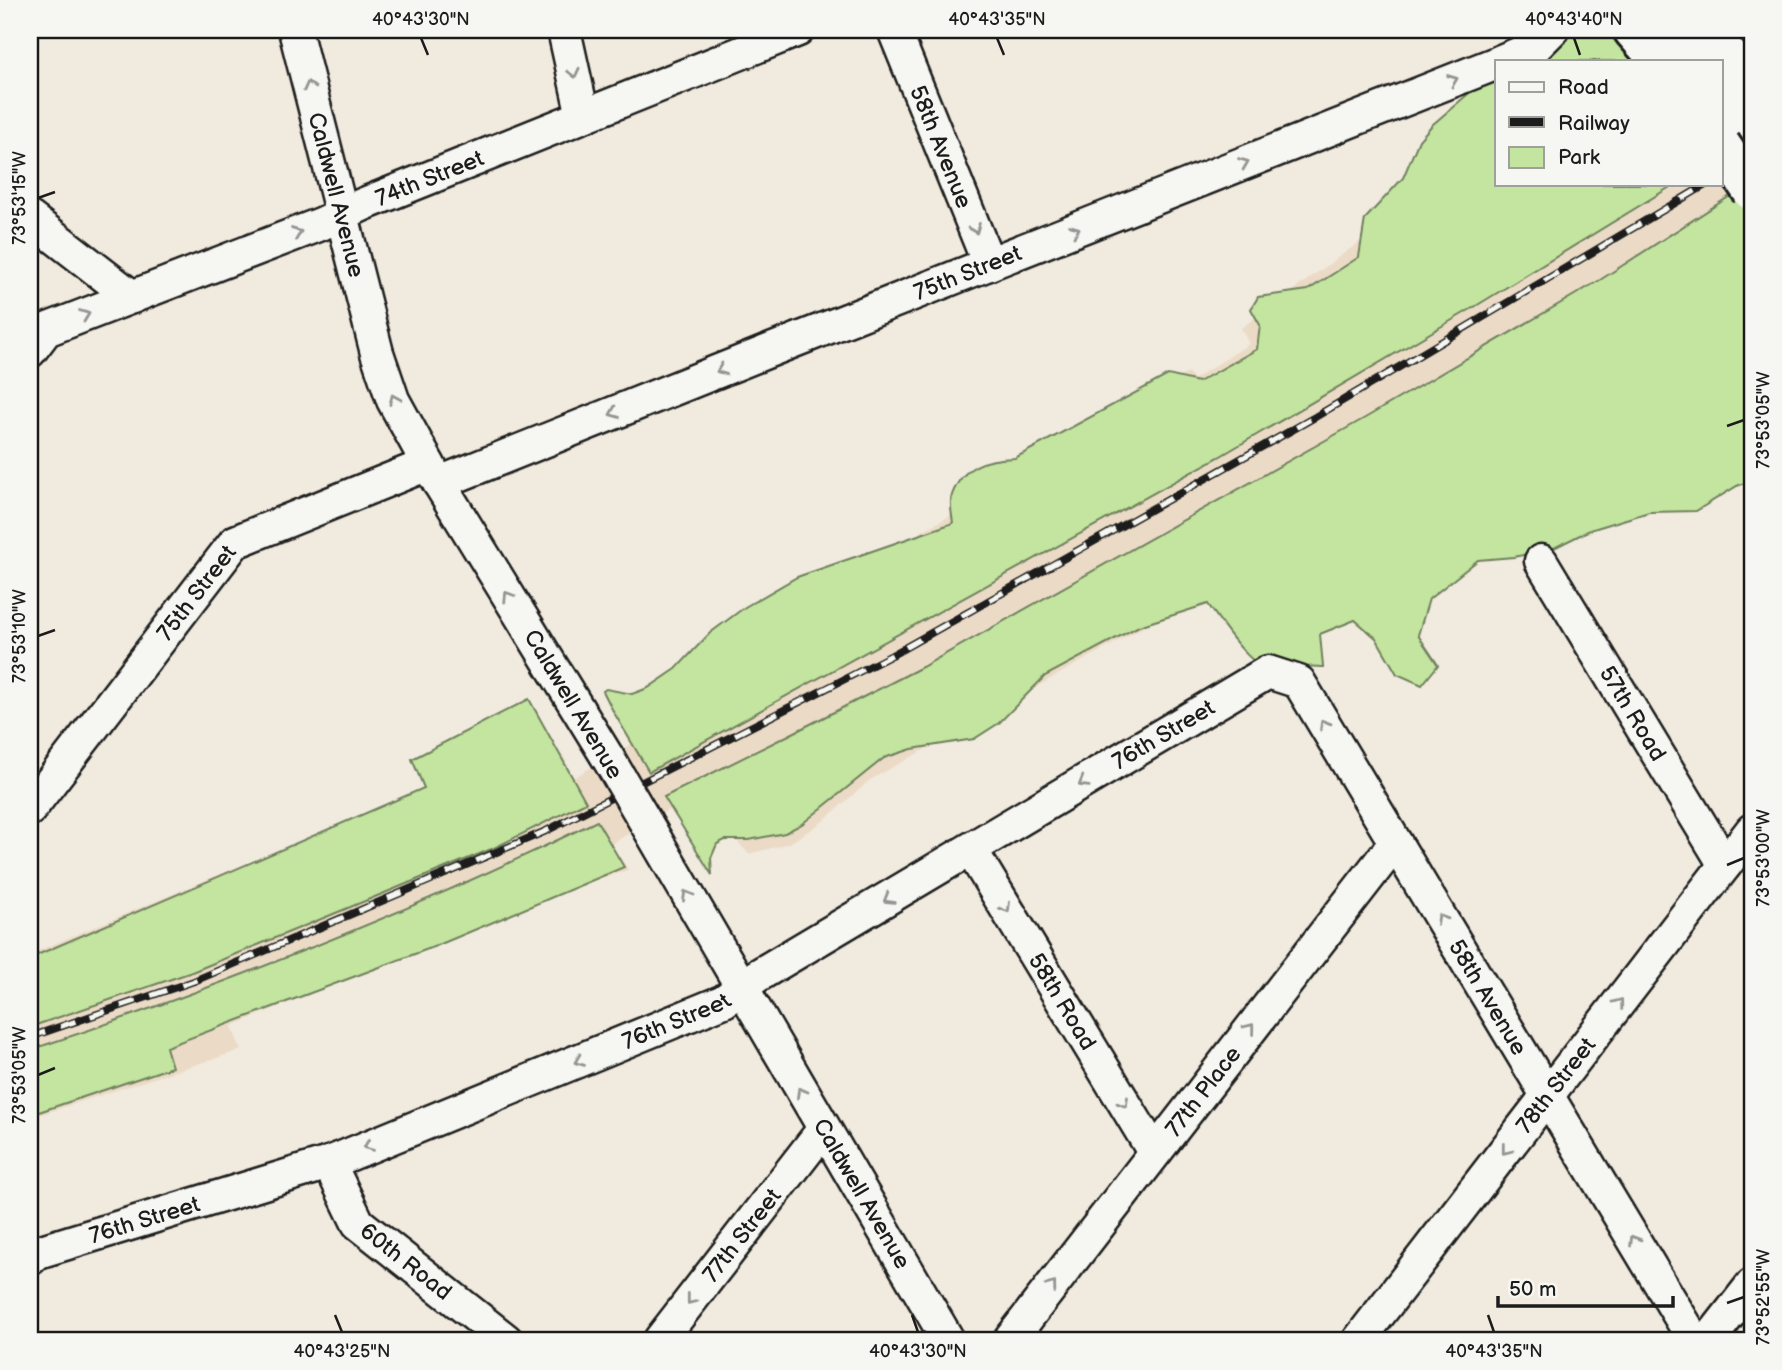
<svg xmlns="http://www.w3.org/2000/svg" width="1782" height="1370" font-family="'Balsamiq Sans',sans-serif">
<style>
.built{fill:#ebdbc6}
.green{fill:#c3e59f;stroke:#70805e;stroke-width:2}
.lines{fill:none;stroke-linecap:round;stroke-linejoin:round}
.minor-casing{stroke:#1c1c1c;stroke-width:37}
.highway-casing{stroke:#1c1c1c;stroke-width:44}
.minor{stroke:#f6f6f2;stroke-width:32}
.highway{stroke:#f6f6f2;stroke-width:38}
.rail-casing{stroke:#1c1c1c;stroke-width:8}
.rail{stroke:#f6f6f2;stroke-width:5;stroke-dasharray:16;stroke-linecap:butt}
.minor-bridge-casing{stroke:#1c1c1c;stroke-width:37;stroke-linecap:butt}
.highway-bridge-casing{stroke:#1c1c1c;stroke-width:44;stroke-linecap:butt}
.minor-bridge{stroke:#f6f6f2;stroke-width:32}
.highway-bridge{stroke:#f6f6f2;stroke-width:38}
.oneway{stroke:#949492}
.ticks{fill:none;stroke:#1c1c1c;stroke-width:2.5}
.labels{text-anchor:middle;stroke-width:7;stroke-linejoin:round;paint-order:stroke}
.street-label{font-size:23px;fill:#1c1c1c;stroke:#f6f6f2}
.neatline{fill:none;stroke:#1c1c1c;stroke-width:2.5}
.ticks-label{font-size:18px;text-anchor:middle;fill:#1c1c1c}
</style>
<rect width="100%" height="100%" fill="#f1eade"/>
<filter id="ink" filterUnits="userSpaceOnUse"><feTurbulence type="fractalNoise" baseFrequency=".0143" numOctaves="2"/><feDisplacementMap in="SourceGraphic" scale="14" xChannelSelector="R" yChannelSelector="G"/><feConvolveMatrix kernelMatrix="1 2 1 2 8 2 1 2 1" color-interpolation-filters="sRGB"/></filter>
<g filter="url(#ink)">
<path class="built" d="M1700,30H1752V341L1206,592L870,780L822,822L790,843L749,854L727,831L670,809L611,844L628,870L529,899L382,964L232,1026L241,1050L30,1118V954L247,863L478,777L563,755L573,778L633,743L622,726L837,577L1033,471V453L1188,373L1194,379L1249,344L1241,328L1452,175L1497,184H1721V61Z"/>
<path class="green" d="M1559,30H1617L1643,61H1531Z
M1497,77V184H1675L1471,309L1219,457L649,772L613,711L603,691L606,689L632,694L648,688L676,669L710,633L745,607L797,577L953,523C952,515 949,503 952,495C963,465 986,459 1015,458L1168,375L1198,382L1257,349L1260,325L1251,309L1258,297L1308,290L1359,257L1365,219L1403,178L1419,140L1432,125L1475,88Z
M1738,191L1752,214V480L1737,486L1696,511L1649,512L1590,530L1554,548L1514,557L1478,560L1429,599L1418,635L1438,665L1422,685L1397,674L1376,638L1355,620L1320,634L1323,667C1318,667 1312,666 1306,667C1298,668 1289,675 1280,674C1253,673 1222,624 1208,604L1139,626L1045,676L999,723L974,739L912,749L884,758L802,824L785,833L749,840H725L717,844L711,858L712,875L664,797L791,734L922,667L1365,418L1600,280Z
M529,699L586,802L494,848L192,972L30,1027V958L424,788L412,759Z
M597,821L624,867L436,946L166,1047L172,1067L30,1115V1050C223,986 414,911 597,821Z"/>
<g class="lines">
<g class="minor-casing">
<g id="minor">
<path id="s1" d="M295,30L377,353L393,400L433,473L608,758"/>
<path d="M564,30L583,116"/>
<path id="s2" d="M894,30L989,264"/>
<path d="M1501,61L1535,47L1552,30"/>
<path d="M30,218L132,297"/>
<path id="s3" d="M30,351L46,330L321,224L364,204L798,30"/>
<path id="s4" d="M439,483L766,352L1497,63"/>
<path id="s5" d="M1541,561L1725,865"/>
<path id="s6" d="M30,809L235,542L428,464"/>
<path id="s7" d="M646,823L948,1340"/>
<path id="s8" d="M971,850L1154,1152"/>
<path id="s9" d="M329,1163L358,1223L506,1340"/>
<path id="s10" d="M30,1259L38,1252L329,1163L724,1001L757,976L1268,672L1299,682L1694,1340"/>
<path id="s11" d="M660,1340L823,1130"/>
<path id="s12" d="M1010,1340L1395,843"/>
<path id="s13" d="M1359,1340L1752,830"/>
<path d="M1709,1340L1752,1285"/>
</g>
</g>
<g class="highway-casing">
<path id="highway" d="M1633,30L1660,61
M1674,30L1699,61
M1708,30L1752,87
M1721,90L1752,135"/>
</g>
<use href="#minor" class="minor"/>
<use href="#highway" class="highway"/>
<g class="rail-casing">
<path id="rail" d="M1721,176L1752,156
M30,1037L194,981L546,831L892,655L1315,417L1707,184"/>
</g>
<use href="#rail" class="rail"/>
<g class="minor-bridge-casing">
<path id="minor-bridge" d="M608,758L646,823"/>
</g>
<g class="highway-bridge-casing">
<path id="highway-bridge" d="M1721,145L1752,191"/>
</g>
<use href="#minor-bridge" class="minor-bridge"/>
<use href="#highway-bridge" class="highway-bridge"/>
</g>
<defs><path id="oneway-chevron" d="M-2-3.5L2.5 0L-2 3.5" fill="none" stroke-width="1.6" stroke-linecap="round" stroke-linejoin="round" transform="scale(1.75)"/></defs>
<g class="oneway">
<use href="#oneway-chevron" transform="translate(574 73) rotate(77)"/>
<use href="#oneway-chevron" transform="translate(1453 80) rotate(-21)"/>
<use href="#oneway-chevron" transform="translate(309 86) rotate(-104)"/>
<use href="#oneway-chevron" transform="translate(1244 163) rotate(-22)"/>
<use href="#oneway-chevron" transform="translate(975 229) rotate(68)"/>
<use href="#oneway-chevron" transform="translate(1075 230) rotate(-21)"/>
<use href="#oneway-chevron" transform="translate(297 233) rotate(-21)"/>
<use href="#oneway-chevron" transform="translate(85 315) rotate(-21)"/>
<use href="#oneway-chevron" transform="translate(721 370) rotate(158)"/>
<use href="#oneway-chevron" transform="translate(394 399) rotate(-114)"/>
<use href="#oneway-chevron" transform="translate(614 413) rotate(158)"/>
<use href="#oneway-chevron" transform="translate(508 596) rotate(-122)"/>
<use href="#oneway-chevron" transform="translate(1324 724) rotate(-121)"/>
<use href="#oneway-chevron" transform="translate(1083 783) rotate(149)"/>
<use href="#oneway-chevron" transform="translate(687 895) rotate(-120)"/>
<use href="#oneway-chevron" transform="translate(888 899) rotate(149)"/>
<use href="#oneway-chevron" transform="translate(1006 908) rotate(59)"/>
<use href="#oneway-chevron" transform="translate(1441 919) rotate(-121)"/>
<use href="#oneway-chevron" transform="translate(1619 1003) rotate(-53)"/>
<use href="#oneway-chevron" transform="translate(1250 1028) rotate(-52)"/>
<use href="#oneway-chevron" transform="translate(579 1061) rotate(158)"/>
<use href="#oneway-chevron" transform="translate(801 1092) rotate(-120)"/>
<use href="#oneway-chevron" transform="translate(1124 1103) rotate(59)"/>
<use href="#oneway-chevron" transform="translate(368 1146) rotate(158)"/>
<use href="#oneway-chevron" transform="translate(1506 1150) rotate(128)"/>
<use href="#oneway-chevron" transform="translate(1634 1240) rotate(-121)"/>
<use href="#oneway-chevron" transform="translate(1052 1286) rotate(-53)"/>
<use href="#oneway-chevron" transform="translate(691 1300) rotate(128)"/>
</g>
</g>
<path class="ticks" d="M421,38L428,55M997,38L1004,55M1574,38L1580,55M38,198L55,192M1727,426L1744,420M38,636L55,630M1727,865L1744,858M38,1075L55,1068M1727,1303L1744,1297M335,1315L342,1332M912,1315L918,1332M1488,1315L1494,1332"/>
<g class="labels">
<g class="street-label">
<text dy="8" stroke="none"><textPath href="#s2" startOffset="126">58th Avenue</textPath></text>
<text dy="8" stroke="none"><textPath href="#s3" startOffset="439">74th Street</textPath></text>
<text dy="8" stroke="none"><textPath href="#s1" startOffset="170">Caldwell Avenue</textPath></text>
<text dy="8" stroke="none"><textPath href="#s4" startOffset="569">75th Street</textPath></text>
<text dy="8" stroke="none"><textPath href="#s6" startOffset="273">75th Street</textPath></text>
<text transform="translate(574 704) rotate(59)" y="8">Caldwell Avenue</text>
<text dy="8" stroke="none"><textPath href="#s5" startOffset="178">57th Road</textPath></text>
<text dy="8" stroke="none"><textPath href="#s10" startOffset="1256">76th Street</textPath></text>
<text dy="8" stroke="none"><textPath href="#s10" startOffset="1778">58th Avenue</textPath></text>
<text dy="8" stroke="none"><textPath href="#s8" startOffset="177">58th Road</textPath></text>
<text dy="8" stroke="none"><textPath href="#s10" startOffset="690">76th Street</textPath></text>
<text dy="8" stroke="none"><textPath href="#s13" startOffset="322">78th Street</textPath></text>
<text dy="8" stroke="none"><textPath href="#s12" startOffset="315">77th Place</textPath></text>
<text dy="8" stroke="none"><textPath href="#s7" startOffset="429">Caldwell Avenue</textPath></text>
<text dy="8" stroke="none"><textPath href="#s10" startOffset="122">76th Street</textPath></text>
<text dy="8" stroke="none"><textPath href="#s11" startOffset="133">77th Street</textPath></text>
<text dy="8" stroke="none"><textPath href="#s9" startOffset="128">60th Road</textPath></text>
</g>
</g>
<rect width="1782" height="1370" fill="none" stroke="#f6f6f2" stroke-width="77"/>
<rect x="1495" y="60" width="228" height="126" fill="#f6f6f2" stroke="#9f9f9c" stroke-width="2"/>
<rect x="1509" y="82" width="35" height="10" fill="#f6f6f2" stroke="#9f9f9c" stroke-width="2"/>
<text x="1558" y="94" font-size="21" fill="#1c1c1c">Road</text>
<rect x="1509" y="117" width="35" height="10" fill="#1c1c1c" stroke="#9f9f9c" stroke-width="2"/>
<text x="1558" y="130" font-size="21" fill="#1c1c1c">Railway</text>
<rect x="1509" y="147" width="35" height="21" fill="#c3e59f" stroke="#9f9f9c" stroke-width="2"/>
<text x="1558" y="164" font-size="21" fill="#1c1c1c">Park</text>
<path d="M1498 1296v10h175v-10" fill="none" stroke="#1c1c1c" stroke-width="3.5"/>
<text x="1509" y="1296" font-size="21" fill="#1c1c1c" stroke="#f6f6f2" stroke-width="5" paint-order="stroke">50 m</text>
<rect x="38" y="38" width="1706" height="1294" class="neatline"/>
<g class="ticks-label">
<text x="421" y="25">40°43'30"N</text>
<text x="997" y="25">40°43'35"N</text>
<text x="1574" y="25">40°43'40"N</text>
<text transform="translate(19 198) rotate(-90)" y="6">73°53'15"W</text>
<text transform="translate(1763 420) rotate(-90)" y="6">73°53'05"W</text>
<text transform="translate(19 636) rotate(-90)" y="6">73°53'10"W</text>
<text transform="translate(1763 858) rotate(-90)" y="6">73°53'00"W</text>
<text transform="translate(19 1075) rotate(-90)" y="6">73°53'05"W</text>
<text transform="translate(1763 1297) rotate(-90)" y="6">73°52'55"W</text>
<text x="342" y="1357">40°43'25"N</text>
<text x="918" y="1357">40°43'30"N</text>
<text x="1494" y="1357">40°43'35"N</text>
</g>
</svg>
